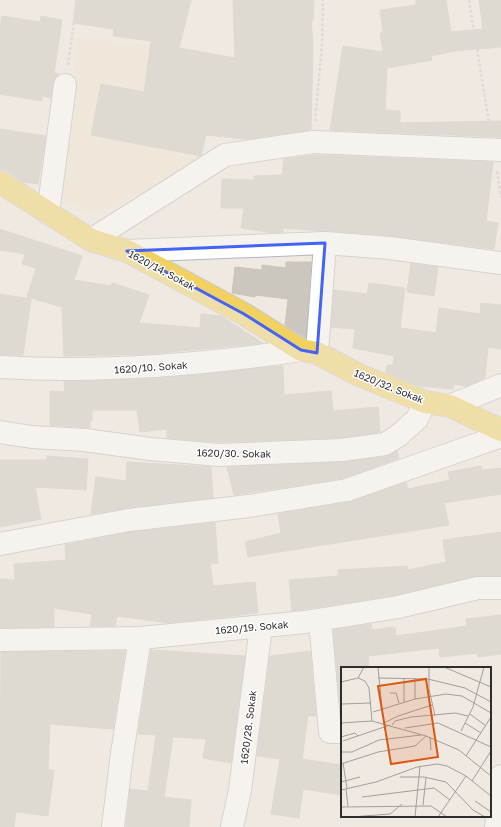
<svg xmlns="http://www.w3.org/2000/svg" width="501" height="827" font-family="'Golos Text',sans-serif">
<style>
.education{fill:#f0e6d1}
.building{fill:#cbc7bf;stroke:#cbc5ba}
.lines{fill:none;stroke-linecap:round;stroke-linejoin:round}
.minor-casing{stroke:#b4b7c1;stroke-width:24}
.major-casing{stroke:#c9c9c9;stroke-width:24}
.path{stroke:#c9c9c9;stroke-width:2.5;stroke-dasharray:3 2;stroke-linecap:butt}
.minor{stroke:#fff;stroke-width:22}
.major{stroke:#f2d163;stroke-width:22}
.marked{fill:none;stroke:#4264fb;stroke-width:3;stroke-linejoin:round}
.labels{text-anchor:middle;stroke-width:3;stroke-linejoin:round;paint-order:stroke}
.street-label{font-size:10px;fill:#2e2e2e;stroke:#fff}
.inset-road{fill:none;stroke:#a29e99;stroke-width:1}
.view{fill:#df570e;fill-opacity:0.15;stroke:#df570e;stroke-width:2}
.inset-edge{fill:none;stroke:#2e2e2e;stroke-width:2}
</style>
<rect width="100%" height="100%" fill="#efe9e1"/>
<path class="education" d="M77,38L199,49L198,161L118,206L90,213L63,200Z"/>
<path class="building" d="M76,0H191L179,48L235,58L233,0H314L313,21H311L313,43L311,130L245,139L206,135L201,156L91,135L101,84L144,92L151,41L113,36L114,29L73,23Z
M416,0H446L451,32L483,29L479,0H501V47L454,51L431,56L432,60L387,68L385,110L400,111V123L501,121V137L330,130L343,46L383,52L380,33H383L380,10L416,5Z
M2,16L40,22L41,16L62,20L54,73L59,74L53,83L51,98L42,96V101L0,94V28Z
M0,129L46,136L38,184L23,182L7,171L0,170Z
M314,155L493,162L486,221L498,223L494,249L392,236L326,231L283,228V232L273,233L241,228L244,208H221L222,179L254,180V176L282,175L284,159Z
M0,229L82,256L74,280L111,286L112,283L149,295L139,323L200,328L201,314L221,316L263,343L150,354L64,356L62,307L27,297L36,268L22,264L25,254L0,250Z
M286,262H311L306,338L285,325L288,299L255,295V297L232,293L235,267L262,270V265L286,268Z
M411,263L438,267L434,296L407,292Z
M369,283L405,288L400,328L436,333L439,308L480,314L481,303L501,305V349L488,347L485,378L467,386L454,384L453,389L419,386L386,373L387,365H393L394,356L353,348L355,329L331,327L334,290L367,294Z
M0,294L31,299L23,355H0Z
M275,366H283L284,395L331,391L333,411L378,407L380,432L341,438L219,442L167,438V429L140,432L137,410H92V421H90V428L50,425V391L65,392L64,381L152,379Z
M397,451L399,458L344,478L234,495L227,467L344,462L387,456Z
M47,456L88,459L86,490L35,487L41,519L0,527V460H47Z
M127,462L211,467L213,498L128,508L91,514L96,477L126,481Z
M481,466L482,470L501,468V494L444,503L449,525L248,557L245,542L281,533L278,514L349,502L406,482L408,489L450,480L448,472Z
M215,523L218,563L210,564L213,586L255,582L258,613L169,623L117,616L115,626H90L92,614L54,608V627L0,628V579L15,580L14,564L66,560L65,545L131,532Z
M501,532V576H475L396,595L292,611L289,580L338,576V570L408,566V570L446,562L443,540Z
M501,615V654L478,657L477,653L440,657L439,648L368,656L369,668H342L341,715L333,630L371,624L372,630L395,627L396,636L467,626L466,619Z
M151,650L245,656L231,763L203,758L206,739L173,737L164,797L191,800L189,827H126L130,789L148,791L156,735L138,734Z
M125,651L113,729L50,724L48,770H54L48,816L16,812L14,827H0L1,652Z
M310,651L316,716H308L302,759L342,765V795L303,789L299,818L271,814L280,759L257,756L270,656Z"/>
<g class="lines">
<g class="minor-casing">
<path id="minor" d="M48,213L65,85
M91,240L225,155L313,142L501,150
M127,251L325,243L390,248L501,263
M317,353L325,243
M0,367C101,373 201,365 301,350
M450,406L501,385
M0,432L32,437L85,440L150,449L219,455L342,450L385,444L398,436L417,419L425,402
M0,544L129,520L249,506L347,490L501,436
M320,620L330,732H342
M0,640L140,638L305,622L398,607L478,588H501
M113,827L122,754L140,638
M232,827L240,790L261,627
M496,827L501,776"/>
</g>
<g class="major-casing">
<path id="major" d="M0,182L91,240L127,251L244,314L301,350L317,353L359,375L425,402L450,406L501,430"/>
</g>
<path class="path" d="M469,0L490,129
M68,65L77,0
M315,121L322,45L323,0
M497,171L501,198"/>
<use href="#minor" class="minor"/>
<use href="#major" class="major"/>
</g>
<path d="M0 0H501V827H0ZM325,243L317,353L301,350L244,314L127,251Z" fill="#efe9e1" fill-opacity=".55" fill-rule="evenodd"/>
<path class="marked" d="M325,243L317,353L301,350L244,314L127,251Z"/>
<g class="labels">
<g class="street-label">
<text transform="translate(162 270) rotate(28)" y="4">1620/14. Sokak</text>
<text transform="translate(151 367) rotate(-4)" y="4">1620/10. Sokak</text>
<text transform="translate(389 386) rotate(22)" y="4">1620/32. Sokak</text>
<text transform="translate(234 453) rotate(1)" y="4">1620/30. Sokak</text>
<text transform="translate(252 627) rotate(-5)" y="4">1620/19. Sokak</text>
<text transform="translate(248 727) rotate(-83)" y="4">1620/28. Sokak</text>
</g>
</g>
<g transform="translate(341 667)">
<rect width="150" height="150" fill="#efe9e1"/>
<path class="inset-road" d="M23,0L17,11L24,14L28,21L31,54M37,0L41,42M88,0V22L94,49M103,0L150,20M37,11L87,12L124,21L150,35M63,11V35M74,11V32M0,15L17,11M49,26H55L58,36M0,37L30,36M32,45L74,32L105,27L121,29L150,46M129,47L145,59M0,56L31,54L85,69L118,83L150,109M43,56L57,49L91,38M124,56L140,66M51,58L54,54L70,50L114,46L127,49M64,61L97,56L150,80M120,64L132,40L143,0M0,70L14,66L17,69M89,70L90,83M2,74L49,58M0,85H11L38,73L80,68M125,89L150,50M2,96L6,121M0,97L37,85L74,79L85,69M59,110H83L105,115L132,143L144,150M131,114L150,84M0,115L19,110M5,122L7,139M0,123L35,115L76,100L96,97L106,99L125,109L150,129M21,130L93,121L109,133M134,134L150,145M82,138L85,111M0,140L90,139L106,150M10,150L49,147L61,137M74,150L79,99M97,150L125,109"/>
<path class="view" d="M85,12L97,90L50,97L37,19Z"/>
<rect width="150" height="150" class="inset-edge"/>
</g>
</svg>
